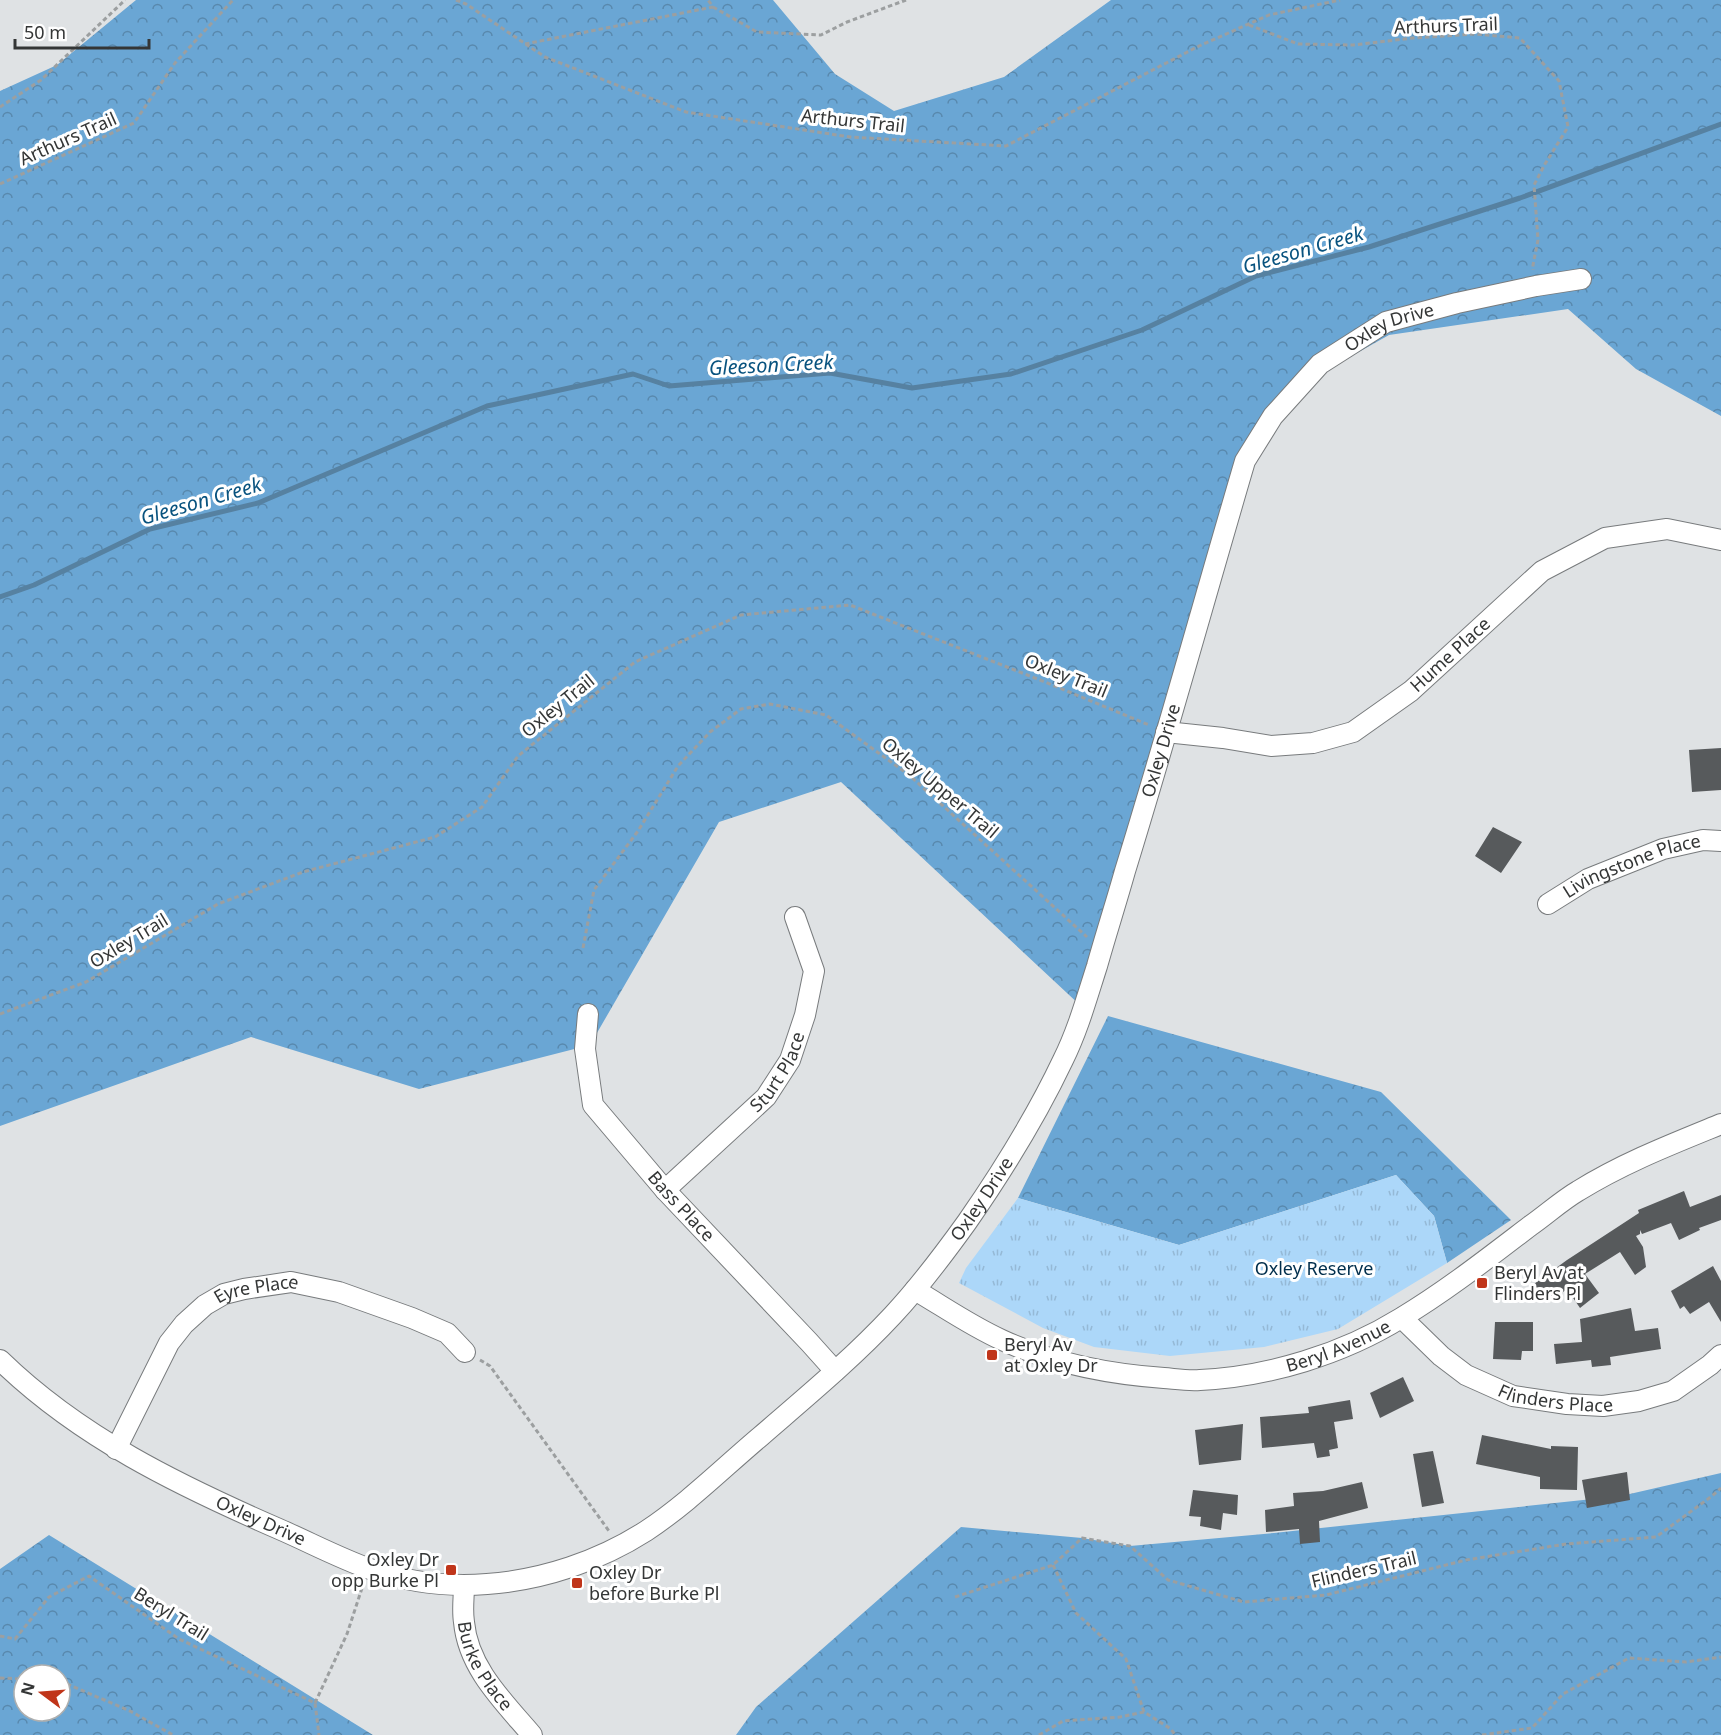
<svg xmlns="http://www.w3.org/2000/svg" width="1721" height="1735" font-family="'Noto Sans',sans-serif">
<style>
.forest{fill:url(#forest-crowns);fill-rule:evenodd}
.park{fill:url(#park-tufts)}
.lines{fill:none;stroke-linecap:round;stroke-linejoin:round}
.stream{stroke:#5681a1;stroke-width:5}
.building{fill:#575a5c}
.minor-casing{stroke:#787b7d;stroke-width:22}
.path{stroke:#9c9fa0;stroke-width:3;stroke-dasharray:4.5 3;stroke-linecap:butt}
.minor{stroke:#fff;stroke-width:20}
.poi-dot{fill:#c0351a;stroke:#fff;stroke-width:2}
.labels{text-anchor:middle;stroke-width:6;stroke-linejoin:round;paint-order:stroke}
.street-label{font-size:18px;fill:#343636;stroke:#fff}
.park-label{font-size:18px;fill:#002e4c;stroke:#fff}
.poi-label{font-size:18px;fill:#343636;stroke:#fff;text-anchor:start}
.water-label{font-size:20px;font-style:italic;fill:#09537f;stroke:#fff}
</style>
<defs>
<pattern id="forest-crowns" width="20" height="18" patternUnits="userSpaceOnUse" patternTransform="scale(1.5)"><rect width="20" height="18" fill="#6aa6d4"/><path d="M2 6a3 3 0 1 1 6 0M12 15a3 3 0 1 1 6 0" fill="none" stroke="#5888ad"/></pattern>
<pattern id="park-tufts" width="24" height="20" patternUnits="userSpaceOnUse" patternTransform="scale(1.5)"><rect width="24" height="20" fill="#acd7f9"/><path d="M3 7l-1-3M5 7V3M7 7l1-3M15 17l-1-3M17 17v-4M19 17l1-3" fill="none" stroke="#95b9d6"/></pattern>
</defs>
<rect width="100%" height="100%" fill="#dfe2e4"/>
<path class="forest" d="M136,0H773L835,74L894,111L1004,77L1111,0H1721V416L1636,369L1568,309L1389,335L1316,376L1248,452L1082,1007L841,782L719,822L590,1045L419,1089L251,1037L0,1126V91L57,65Z
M1108,1016L1381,1092L1511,1220L1447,1263L1434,1216L1396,1175L1179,1245L1018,1198Z
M1721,1473V1735H736L756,1707L961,1527L1082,1538L1130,1546L1274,1533L1621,1496Z
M49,1535L373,1735H0V1569ZM24,1675H60V1711H24Z"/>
<path class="park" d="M1396,1175L1434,1216L1447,1263L1338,1329L1264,1347L1170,1356L1094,1347L1043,1328L959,1283L966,1268L1018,1198L1179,1245Z"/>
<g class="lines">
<path class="stream" d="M0,597L34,585L150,529L258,503L487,406L633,374L669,386L830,373L912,388L1011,374L1142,330L1256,276L1369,247L1520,198L1721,124"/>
</g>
<path class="building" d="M1721,748V790L1692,792L1689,750Z
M1493,827L1522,842L1501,873L1475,856Z
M1684,1191L1690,1207L1721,1195V1220L1699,1228L1700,1230L1679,1240L1671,1223L1642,1234L1640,1230V1234L1636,1236L1643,1247L1646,1267L1635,1275L1620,1252L1585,1274L1599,1293L1580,1308L1567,1289L1548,1303L1534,1284L1567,1260L1639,1213L1638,1210Z
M1713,1266L1721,1281V1322L1709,1302L1690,1314L1684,1306L1680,1309L1671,1291Z
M1631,1308L1635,1331L1658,1328L1661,1349L1610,1357L1611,1365L1592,1367L1591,1360L1556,1364L1554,1344L1582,1342L1580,1319Z
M1495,1322H1533V1351H1522L1521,1360L1493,1359Z
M1403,1377L1414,1401L1380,1418L1370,1393Z
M1350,1400L1353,1419L1334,1422L1338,1448L1329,1450L1330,1456L1317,1458L1314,1443L1262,1448L1260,1417L1309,1413L1308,1407Z
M1243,1424L1241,1460L1199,1465L1195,1430Z
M1482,1435L1551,1449V1446L1578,1447L1577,1490L1540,1489V1477L1476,1464Z
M1433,1451L1444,1503L1422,1507L1413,1454Z
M1627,1472L1630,1500L1587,1508L1582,1480Z
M1362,1482L1368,1508L1319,1521L1320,1542L1300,1544L1299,1529L1266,1532L1265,1510L1294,1506L1293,1493L1323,1491Z
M1193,1490L1238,1495L1237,1515L1223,1513L1221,1530L1200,1526L1201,1517L1189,1516Z"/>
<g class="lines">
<g class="minor-casing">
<g id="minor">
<path id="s1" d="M1166,732L1223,738L1271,746L1313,743L1353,732L1411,691L1542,571L1605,538L1667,529L1721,540"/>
<path id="s2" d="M1548,904L1588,879L1663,849L1703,840L1721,841"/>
<path id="s3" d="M588,1014L585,1049L593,1105L665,1190L809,1342L835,1371"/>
<path id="s4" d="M665,1190L766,1097L790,1060L805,1015L814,971L795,917"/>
<path id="s5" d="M915,1290C944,1307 971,1326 1002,1340C1052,1363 1108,1374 1164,1378C1176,1379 1188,1381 1200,1380C1268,1377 1343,1354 1401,1318C1446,1291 1488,1258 1530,1226C1546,1215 1561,1201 1578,1191C1623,1163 1672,1144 1721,1124"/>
<path id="s6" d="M1402,1318L1441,1356L1466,1375L1513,1396L1567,1404L1603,1406L1639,1401L1673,1391L1710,1365L1721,1355"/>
<path id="s7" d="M0,1360C79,1437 178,1485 279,1529C309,1542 339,1558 370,1569C407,1582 448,1587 487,1584C543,1580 599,1561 646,1531C687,1504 723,1468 761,1436C806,1397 852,1359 893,1315C920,1286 944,1254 967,1222C1003,1170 1036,1117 1063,1060C1078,1030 1087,997 1097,966C1106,934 1116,903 1125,871C1167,735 1205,597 1245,461L1273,416L1320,364L1386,322L1457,303L1536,286L1581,279"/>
<path id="s8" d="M116,1449L169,1343L184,1324L205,1305L224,1294L244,1289L291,1282L339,1292L412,1318L447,1333L465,1352"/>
<path id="s9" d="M464,1585C464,1597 462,1610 464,1622C468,1668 504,1702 532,1735"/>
</g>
</g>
<path class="path" d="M456,0L466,4L545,57L686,112L850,137L1006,146L1199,46L1269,15L1340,0
M713,7L757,32L821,35L847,22L906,0
M1249,25L1298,44L1353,45L1413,38L1475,34L1520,38L1559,81L1568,127L1545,164L1534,185L1538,240L1533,265V270
M525,44L713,7L708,0
M0,107L41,80L125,0
M0,184L134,123L175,63L233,0
M583,948L594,890L638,831L678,766L710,732L741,709L770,704L826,715L909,775L1087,937
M0,1014L86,982L218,904L303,872L435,837L482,807L518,756L635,662L741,615L850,605L1045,682L1149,725
M480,1360L490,1366L609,1531
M1053,1565L1076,1613L1126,1659L1144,1712
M955,1597L1053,1565L1082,1538L1130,1546L1168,1580L1244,1602L1326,1595L1466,1560L1566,1544L1656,1537L1712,1496L1721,1488
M0,1636L15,1639L49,1597L89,1576L179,1639L315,1703L319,1735
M0,1678L24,1679
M60,1681L130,1711L173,1735
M315,1703L347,1634L363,1585
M1039,1735L1063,1721L1120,1717L1144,1712L1171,1729L1175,1735
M1482,1735L1532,1728L1563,1694L1629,1658L1686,1662L1721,1657"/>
<use href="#minor" class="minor"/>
</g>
<g class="poi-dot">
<rect x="1476" y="1277" width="12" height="12" rx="3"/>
<rect x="986" y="1349" width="12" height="12" rx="3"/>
<rect x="445" y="1564" width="12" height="12" rx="3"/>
<rect x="571" y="1577" width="12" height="12" rx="3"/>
</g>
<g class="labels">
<g class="street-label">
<text transform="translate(1446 26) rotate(-2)" y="6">Arthurs Trail</text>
<text transform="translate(853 121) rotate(6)" y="6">Arthurs Trail</text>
<text transform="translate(68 139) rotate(-24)" y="6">Arthurs Trail</text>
<text dy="6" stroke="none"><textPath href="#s7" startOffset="2180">Oxley Drive</textPath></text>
<text dy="6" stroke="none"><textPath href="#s1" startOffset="314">Hume Place</textPath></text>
<text transform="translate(1066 676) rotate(22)" y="6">Oxley Trail</text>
<text transform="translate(558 706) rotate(-39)" y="6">Oxley Trail</text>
<text dy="6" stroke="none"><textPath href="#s7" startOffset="1676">Oxley Drive</textPath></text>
<text transform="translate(940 788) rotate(40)" y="6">Oxley Upper Trail</text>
<text dy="6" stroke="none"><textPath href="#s2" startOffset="93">Livingstone Place</textPath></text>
<text transform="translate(129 941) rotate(-31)" y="6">Oxley Trail</text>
<text dy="6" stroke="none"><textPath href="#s4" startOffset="165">Sturt Place</textPath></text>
<text dy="6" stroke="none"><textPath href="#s7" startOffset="1190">Oxley Drive</textPath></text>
<text dy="6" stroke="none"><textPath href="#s3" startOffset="226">Bass Place</textPath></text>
<text dy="6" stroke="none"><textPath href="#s8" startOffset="226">Eyre Place</textPath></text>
<text dy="6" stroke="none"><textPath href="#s5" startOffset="447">Beryl Avenue</textPath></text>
<text dy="6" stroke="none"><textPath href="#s6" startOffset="180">Flinders Place</textPath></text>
<text dy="6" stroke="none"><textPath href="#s7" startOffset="308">Oxley Drive</textPath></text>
<text transform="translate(1364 1570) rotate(-13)" y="6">Flinders Trail</text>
<text transform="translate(171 1614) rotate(32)" y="6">Beryl Trail</text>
<text dy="6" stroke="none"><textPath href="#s9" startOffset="86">Burke Place</textPath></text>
</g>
<g class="park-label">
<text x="1314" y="1275">Oxley Reserve</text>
</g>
<g class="poi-label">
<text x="1494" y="1279">Beryl Av at<tspan x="1494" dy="21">Flinders Pl</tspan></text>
<text x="1004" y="1351">Beryl Av<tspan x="1004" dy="21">at Oxley Dr</tspan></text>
<text x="439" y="1566" text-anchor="end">Oxley Dr<tspan x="439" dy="21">opp Burke Pl</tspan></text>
<text x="589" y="1579">Oxley Dr<tspan x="589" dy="21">before Burke Pl</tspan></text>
</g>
<g class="water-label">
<text transform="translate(1303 250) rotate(-16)" y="7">Gleeson Creek</text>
<text transform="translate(771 365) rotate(-3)" y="7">Gleeson Creek</text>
<text transform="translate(201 501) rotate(-16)" y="7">Gleeson Creek</text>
</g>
</g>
<g transform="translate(42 1693) rotate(286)"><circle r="28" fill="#ffffff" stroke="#aeafaf" stroke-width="1.5"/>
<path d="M0-4.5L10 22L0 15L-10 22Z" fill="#c0351a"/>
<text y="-9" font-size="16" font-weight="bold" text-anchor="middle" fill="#343636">N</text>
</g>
<path d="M15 39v9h134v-9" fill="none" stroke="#343636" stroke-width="3"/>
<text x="24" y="39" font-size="18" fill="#343636" stroke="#ffffff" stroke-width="4.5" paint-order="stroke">50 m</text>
</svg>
